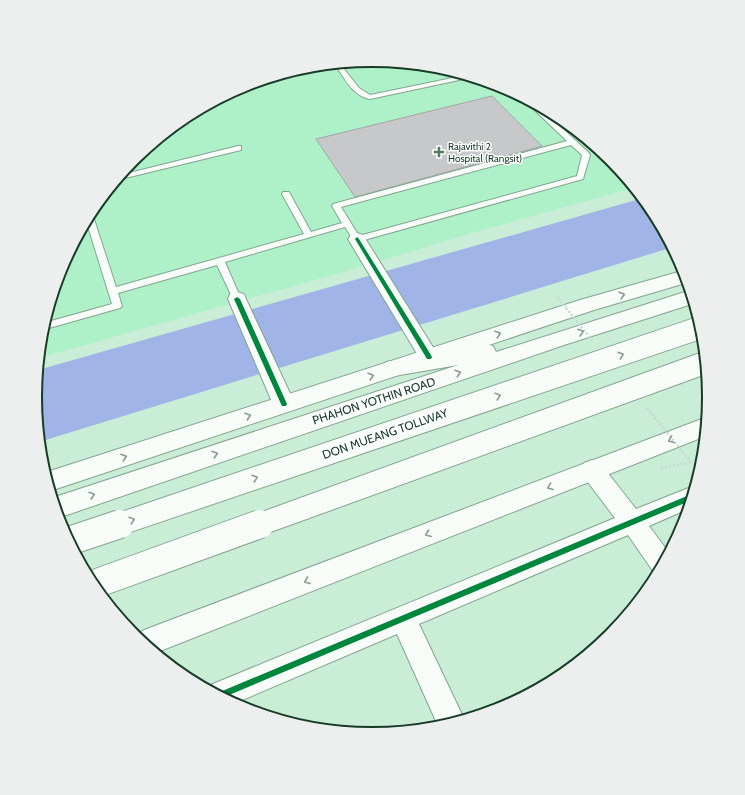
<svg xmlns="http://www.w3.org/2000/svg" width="745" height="795" font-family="Cabin,sans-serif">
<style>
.built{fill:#aef1c8}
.water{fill:#a1b4e7}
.building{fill:#c7c8c9;stroke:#a3a6a6}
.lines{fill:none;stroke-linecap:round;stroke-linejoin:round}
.service-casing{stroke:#84a491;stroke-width:2}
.minor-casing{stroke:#84a491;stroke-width:2}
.secondary-casing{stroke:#84a491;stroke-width:2}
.trunk-casing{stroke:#84a491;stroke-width:2}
.path{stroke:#ccd8d1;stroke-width:2.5;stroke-dasharray:2 2;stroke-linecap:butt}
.service{fill:#f7fcf9;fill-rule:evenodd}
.minor{fill:#f7fcf9;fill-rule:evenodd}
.secondary{fill:#f7fcf9;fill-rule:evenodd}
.trunk{fill:#f7fcf9;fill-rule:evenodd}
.motorway-bridge-far1-casing{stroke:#84a491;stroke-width:24;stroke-linecap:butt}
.motorway-bridge-casing{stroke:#84a491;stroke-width:30;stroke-linecap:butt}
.path-bridge-far1{stroke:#ccd8d1;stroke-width:2;stroke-dasharray:1.5 1.5;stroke-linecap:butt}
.path-bridge{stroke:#ccd8d1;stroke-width:2.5;stroke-dasharray:2 2;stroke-linecap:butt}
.motorway-bridge-far1{stroke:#f7fcf9;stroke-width:22}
.motorway-bridge{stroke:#f7fcf9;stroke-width:28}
.cycleway-casing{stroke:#fff;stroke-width:2}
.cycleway{fill:#00873e;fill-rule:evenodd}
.oneway{stroke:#889c90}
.poi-dot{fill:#567964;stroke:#fff;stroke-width:1.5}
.labels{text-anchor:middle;stroke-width:3;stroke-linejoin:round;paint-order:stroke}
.far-poi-label{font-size:10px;fill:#183b27;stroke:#fff;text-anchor:start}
.street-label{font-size:12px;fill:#183b27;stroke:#fff}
.rim{fill:none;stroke:#183b27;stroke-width:2}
</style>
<rect width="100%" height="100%" fill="#c9edd6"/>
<path class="built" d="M373,60L439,67L502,86L557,115L633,188L472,233L350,270L39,358L42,331L61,268L92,210L134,159L185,117L244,86L307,66Z"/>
<path class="water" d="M643,198L653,210L673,247L39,442L35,397L38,370Z"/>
<path class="building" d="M492,96L542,146L355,197L316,139Z"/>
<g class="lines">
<g class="service-casing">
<path id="service" d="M366,61L344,67V69L359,88L370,95L467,75L473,77L370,99C354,96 346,81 338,69L339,65Z
M524,98L535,103L589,153L590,155L583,179L357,242L354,241L345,227L225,262L241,299L237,302L233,299L217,265L118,293L122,306L120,308L42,330L44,323L112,304L86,220L90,214L93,216L116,287L304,234L282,194L283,192H289L311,232L342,223L332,206L333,204L567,141L524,100ZM571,145L582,155L577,176L359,236L341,207Z
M238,146H241V150L117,180L121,175Z"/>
</g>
<g class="minor-casing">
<path id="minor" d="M357,233L363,235L436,352L439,357L436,362L429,365L422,362L348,239L351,235Z
M237,292L244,294L246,299L295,404L291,410L284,412L277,410L273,404L228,299L230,294Z
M592,460L600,463L636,509L686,489L694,486L696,487L690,508L649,526L670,554L658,575L655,574L628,535L419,624L465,721L439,728L397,634L233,704L207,690L208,686L615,518L584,477L581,470L584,463Z"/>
</g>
<g class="secondary-casing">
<path id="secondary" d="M685,270L689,282L594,310L50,491L44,473L47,472L580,300Z
M707,417L706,436L155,653L134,636L144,630Z"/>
</g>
<g class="trunk-casing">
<path id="trunk" d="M691,290L695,303L564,345L58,518L52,498L458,365L394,376L386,374L383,368L386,362L486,344L493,346L496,352Z"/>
</g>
<path class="path" d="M661,468L691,462"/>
<use href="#service" class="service"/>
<use href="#minor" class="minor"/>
<use href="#secondary" class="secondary"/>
<use href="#trunk" class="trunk"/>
<g class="motorway-bridge-far1-casing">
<path id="motorway-bridge-far1" d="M117,525L702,327
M258,525L707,362"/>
</g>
<g class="motorway-bridge-casing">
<path id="motorway-bridge" d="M69,541L120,524
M92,585L260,524"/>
</g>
<path class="path-bridge-far1" d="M557,297L567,309"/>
<path class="path-bridge" d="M566,308L592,340
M647,408L691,462"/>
<use href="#motorway-bridge-far1" class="motorway-bridge-far1"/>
<use href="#motorway-bridge" class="motorway-bridge"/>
<g class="cycleway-casing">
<path id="cycleway" d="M357,237L359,239L431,355L432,357L431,359H427L355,239Z
M237,297L240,299L287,404L286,406H282L281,404L234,299Z
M694,493L692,500L222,698L215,694Z"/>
</g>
<use href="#cycleway" class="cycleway"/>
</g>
<defs><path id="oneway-chevron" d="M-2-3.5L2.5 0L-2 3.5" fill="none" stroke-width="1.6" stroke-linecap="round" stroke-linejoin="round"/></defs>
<g class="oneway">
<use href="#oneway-chevron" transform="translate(622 295) rotate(-16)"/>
<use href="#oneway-chevron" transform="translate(581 332) rotate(-18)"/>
<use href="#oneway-chevron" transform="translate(498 334) rotate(-18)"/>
<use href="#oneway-chevron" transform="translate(621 355) rotate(-19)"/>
<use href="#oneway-chevron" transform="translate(458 373) rotate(-18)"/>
<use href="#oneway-chevron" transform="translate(371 376) rotate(-18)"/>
<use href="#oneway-chevron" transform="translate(498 396) rotate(-19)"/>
<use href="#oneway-chevron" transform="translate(248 416) rotate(-18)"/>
<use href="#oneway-chevron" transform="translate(671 440) rotate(159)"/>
<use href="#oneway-chevron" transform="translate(215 454) rotate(-18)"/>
<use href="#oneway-chevron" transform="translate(124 457) rotate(-18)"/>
<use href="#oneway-chevron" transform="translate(255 478) rotate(-19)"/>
<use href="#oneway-chevron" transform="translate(550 487) rotate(159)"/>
<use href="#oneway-chevron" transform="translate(92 495) rotate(-18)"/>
<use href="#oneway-chevron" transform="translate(132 520) rotate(-19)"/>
<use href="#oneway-chevron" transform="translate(428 534) rotate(159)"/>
<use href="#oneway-chevron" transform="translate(307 581) rotate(159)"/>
</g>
<path class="poi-dot" d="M437 146h4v4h4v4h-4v4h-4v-4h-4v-4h4z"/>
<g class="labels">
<g class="far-poi-label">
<text x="448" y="150">Rajavithi 2<tspan x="448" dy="12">Hospital (Rangsit)</tspan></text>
</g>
<g class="street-label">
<text transform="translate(374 401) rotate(-18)" y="4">PHAHON YOTHIN ROAD</text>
<text transform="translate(385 434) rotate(-19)" y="4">DON MUEANG TOLLWAY</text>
</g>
</g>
<path d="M0 0H745V795H0ZM42 397a330 330 0 1 1 660 0a330 330 0 1 1-660 0Z" fill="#edefee" fill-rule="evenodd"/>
<path class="rim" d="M42 397a330 330 0 1 1 660 0a330 330 0 1 1-660 0Z"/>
</svg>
